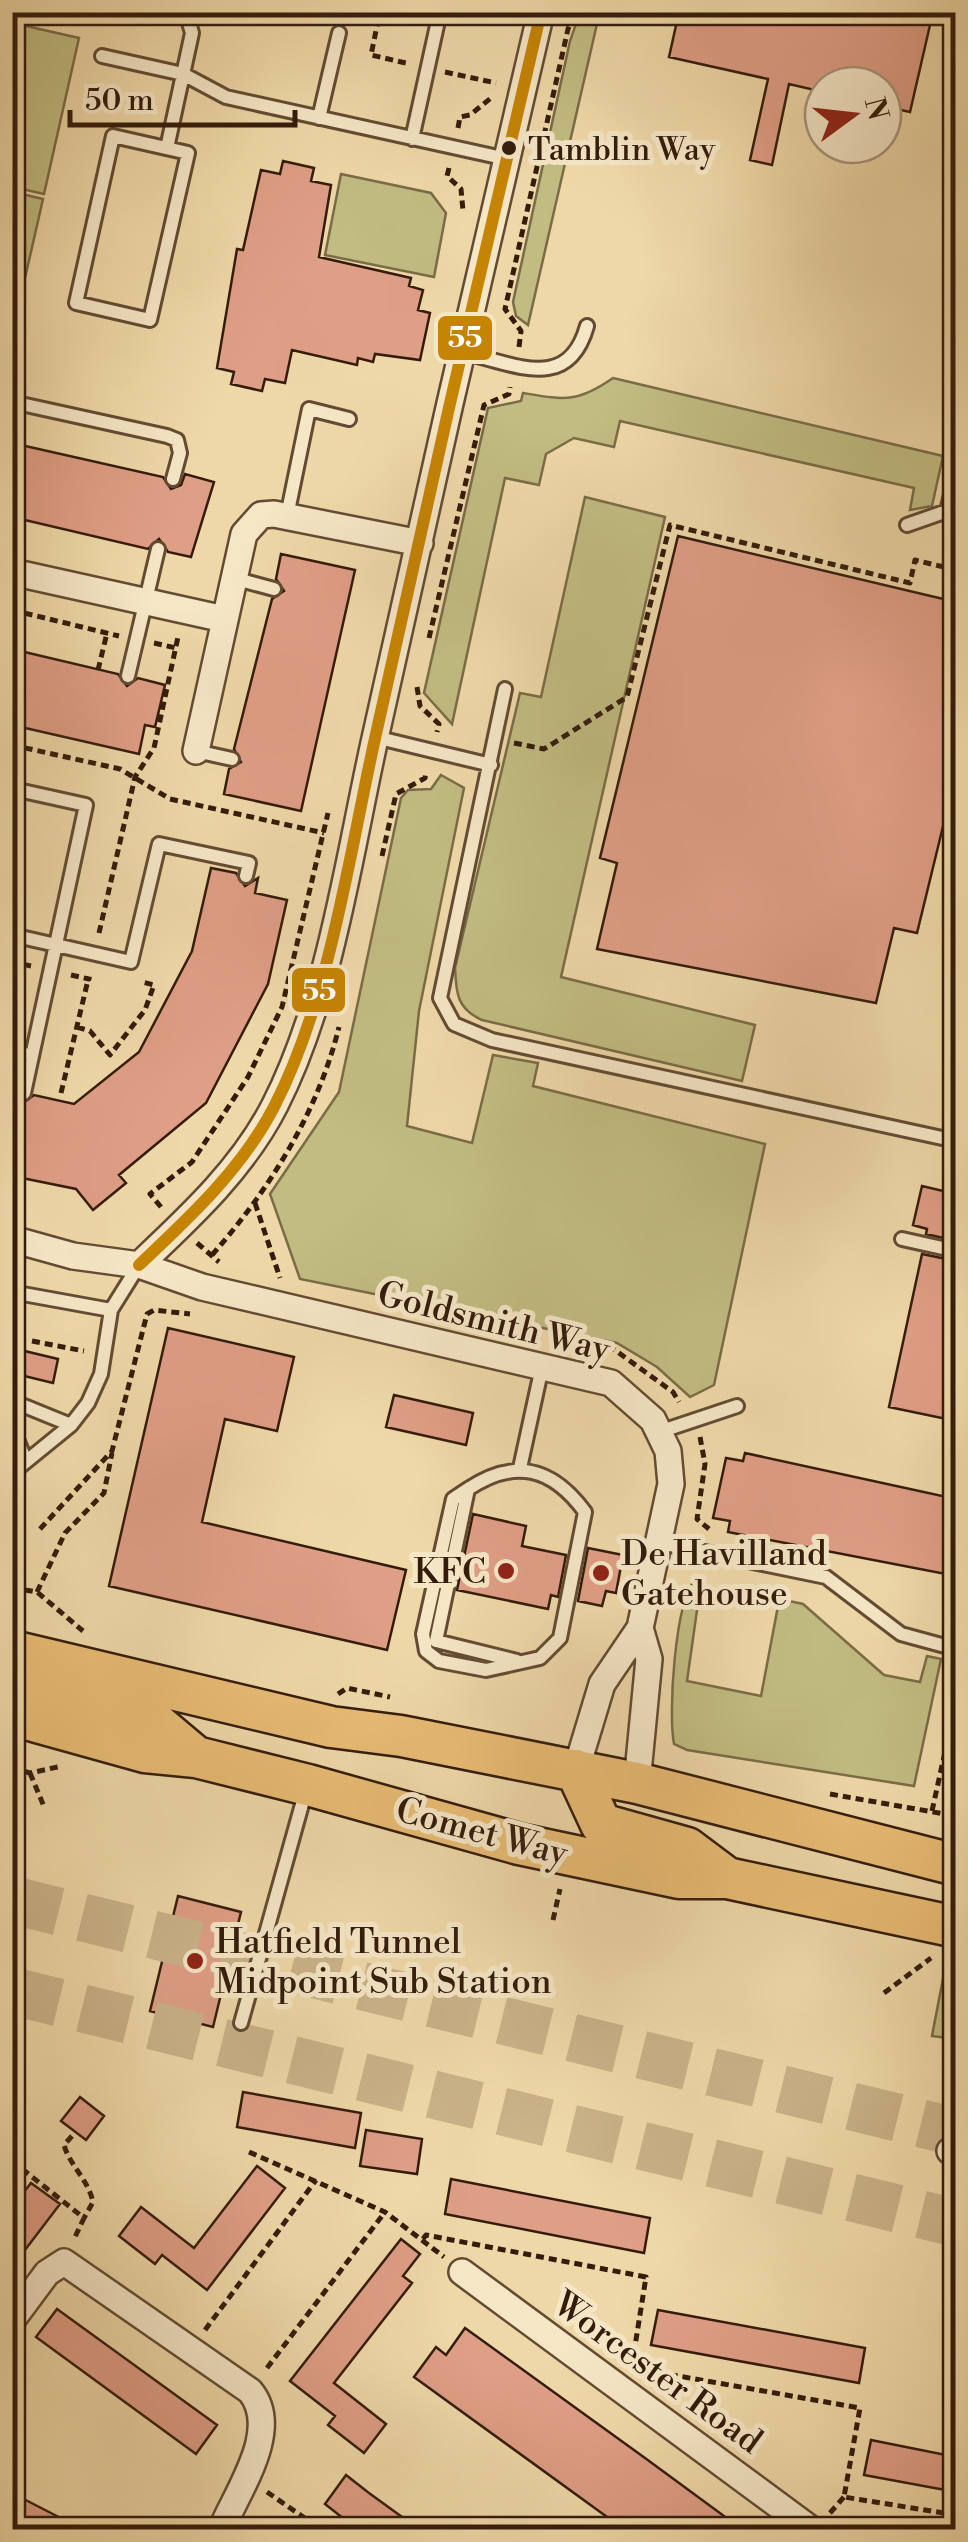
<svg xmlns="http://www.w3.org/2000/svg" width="968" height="2542" font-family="'Libre Bodoni',serif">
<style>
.green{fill:#c1bc82;stroke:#7a6c47;stroke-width:2.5}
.building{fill:#df9e86;stroke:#341c0c;stroke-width:2.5}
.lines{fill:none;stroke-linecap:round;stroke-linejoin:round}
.highway-tunnel{stroke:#cab289;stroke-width:48;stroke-dasharray:48 24;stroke-linecap:butt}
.lane-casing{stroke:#634b33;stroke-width:18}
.street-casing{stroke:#634b33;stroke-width:30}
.primary-casing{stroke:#341c0c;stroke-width:45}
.path{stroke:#341c0c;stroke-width:5;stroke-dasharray:8 5;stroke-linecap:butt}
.lane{stroke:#f5e6c6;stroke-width:12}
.street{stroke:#f5e6c6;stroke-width:25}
.primary{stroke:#e8bc74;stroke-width:40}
.bus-1-casing{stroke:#f5e6c6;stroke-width:20}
.bus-1{stroke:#c68403;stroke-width:12}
.bus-dot{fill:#341c0c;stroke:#f5e6c6;stroke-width:4}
.poi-dot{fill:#8f2418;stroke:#f5e6c6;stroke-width:4}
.labels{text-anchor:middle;stroke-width:10;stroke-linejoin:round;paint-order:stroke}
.bus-label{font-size:32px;fill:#341c0c;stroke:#f5e6c6;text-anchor:start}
.street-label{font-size:35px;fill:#341c0c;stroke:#f5e6c6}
.poi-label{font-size:35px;fill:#341c0c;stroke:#f5e6c6;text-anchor:start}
.line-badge{stroke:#f5e6c6;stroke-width:4}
.badge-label{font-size:28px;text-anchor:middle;font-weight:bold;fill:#fff}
</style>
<rect width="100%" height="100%" fill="#efd8a8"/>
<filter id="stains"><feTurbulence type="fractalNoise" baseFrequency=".002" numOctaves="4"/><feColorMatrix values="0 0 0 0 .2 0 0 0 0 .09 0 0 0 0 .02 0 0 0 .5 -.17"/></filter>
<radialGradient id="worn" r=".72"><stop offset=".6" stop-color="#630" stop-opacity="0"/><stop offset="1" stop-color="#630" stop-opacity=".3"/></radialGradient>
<path class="green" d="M590,13L599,15L528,325L516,316L513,302L570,41L577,21Z
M13,23L79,38L44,194L13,187Z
M341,174L431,193L446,213L434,277L325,255Z
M13,192L43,199L13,331H12Z
M613,378L943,456L932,506L910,510L914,488L620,421L614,447L574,438L546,454L539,485L505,478L452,724L424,693L488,408L521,401L523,393C565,400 577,403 613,378Z
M585,497L665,517L561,977L755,1025L742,1081L482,1020C457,1009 456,993 455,968L520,693L541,697Z
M441,775L464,788L419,1011L407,1126L472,1143L493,1055L538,1063L533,1086L765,1144L714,1385L690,1397L657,1367L617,1343L300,1279L270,1194L339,1092L401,798L408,790L431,789Z
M694,1581L701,1582L687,1681L761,1696L778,1606L785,1600L803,1604L884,1675L920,1682L927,1656L941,1659L914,1786L687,1750L674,1744C668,1713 675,1604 694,1581Z
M945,1968L955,1970V2039L932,2036Z"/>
<path class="building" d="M679,12H933L910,112L883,106V85H823V92L789,84L772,165L750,160L768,79L669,57Z
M283,161L314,168L311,181L331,185L319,257L411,278L409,286L423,290L418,310L430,313L420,360L375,354L373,362L358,358L357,365L292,350L285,383L265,379L262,391L231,384L234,372L217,368L237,249L243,250L261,170L280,174Z
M12,443L163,477L171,489L181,485L185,474L214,482L191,557L168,552L159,539L148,549L12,517Z
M678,536L956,602V773L917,933L894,928L876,1003L597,949L617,863L600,858Z
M281,554L355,570L301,811L224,794L229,769L241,762L234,749L272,599L284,591L276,579Z
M16,650L118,674L127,686L138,678L165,685L155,727L145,725L139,754L12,725Z
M211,868L236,873L245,886L258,878L255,893L287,900L268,984L206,1103L119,1175L126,1183L93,1210L76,1189L12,1176V1091L23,1103L34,1095L74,1104L139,1052L192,951Z
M922,1186L956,1194V1241L926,1234L927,1229L913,1225Z
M922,1254L956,1261V1421L889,1407Z
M168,1328L294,1357L277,1431L225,1419L202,1522L406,1570L387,1650L109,1586Z
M12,1348L58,1359L53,1383L12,1373Z
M394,1395L473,1413L466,1445L386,1427Z
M745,1453L956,1499V1576L728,1532L730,1521L713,1518L726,1458L743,1461Z
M473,1514L526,1526L522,1546L566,1555L558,1597L551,1595L548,1609L457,1590Z
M588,1548L623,1555L616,1593L606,1591L602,1606L578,1601Z
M178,1896L241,1912L213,2027L150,2011Z
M243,2092L361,2113L355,2148L237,2127Z
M80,2097L104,2116L86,2140L61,2121Z
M366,2130L422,2139L417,2174L360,2166Z
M257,2166L285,2188L207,2290L162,2255L155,2264L119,2236L141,2207L194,2248Z
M451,2179L650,2218L644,2253L445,2214Z
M31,2183L60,2204L12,2267V2207Z
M401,2239L420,2254L403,2276L412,2283L334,2383L386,2424L364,2453L328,2425L335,2416L290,2381Z
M57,2309L217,2425L196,2454L36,2337Z
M658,2310L865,2348L859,2383L651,2345Z
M465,2328L645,2458L743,2530H625L414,2377L436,2347L446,2355Z
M871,2440L956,2457V2492L864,2475Z
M346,2475L369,2493L420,2530H358L325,2504Z
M12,2493L84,2530H12Z"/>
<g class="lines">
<path class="highway-tunnel" d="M12,1900L956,2132
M12,1991L956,2223"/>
<g class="lane-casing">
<path id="lane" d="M102,56L183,74L226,97L507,159
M319,118L339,33
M113,136L188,153L150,320L76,303Z
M412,139L440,12
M167,148L192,33L186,12
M464,353C516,364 568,393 587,326
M12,402L167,436L177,440L180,453L173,479
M287,516L309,409L349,419
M907,525L947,511L956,475
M233,578L274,589
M128,676L158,549
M505,689L440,998L454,1024L492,1040L956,1141
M375,737L491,765
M196,751L232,759
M12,813L18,790L86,805L32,1056L12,1051
M12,935L131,962L159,844L249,863L246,876
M24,1093L32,1056
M902,1239L956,1251
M12,1292L111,1310
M12,1401L71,1425
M12,1427L25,1459
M659,1432L737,1406
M520,1468L542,1367
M12,1473L71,1425L88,1403L101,1374L111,1310L139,1265
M468,1489L453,1499L423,1634L426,1651L439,1661L486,1670L540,1658L560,1638L585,1512C552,1467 515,1458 468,1489L436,1641L517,1661
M661,1543L826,1577L901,1634L956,1649
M241,2023L306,1790"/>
</g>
<g class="street-casing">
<path id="street" d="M12,572L224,619
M196,751L244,534L261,515L274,514L420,543
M12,1239L73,1256L139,1265L202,1287L611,1383L653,1420L668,1451L671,1484L640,1628L602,1684L576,1770
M139,1265C190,1217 243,1168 275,1105C331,995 349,854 376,734C429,493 484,252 541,12
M637,1783L649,1659L640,1628
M950,2151L956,2152
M462,2272L812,2530
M12,2320L47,2273L64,2262L250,2391C282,2429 238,2490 221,2530"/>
</g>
<g class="primary-casing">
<path id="primary" d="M12,1651L331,1727L401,1736L637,1783L956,1865
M12,1671L24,1683L152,1720L196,1757
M12,1715L145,1752L196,1757L308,1785L519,1844L679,1878H727L956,1927
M576,1770L601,1824L687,1848L727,1878"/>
</g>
<path class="path" d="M350,15L378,21L371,55L410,64
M445,72L496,83
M458,128L460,117L470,115L491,98
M449,168L447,176L461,189L463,211
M519,347L521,331L505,309L568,29L576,12
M12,610L119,636
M429,638L484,405L509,394L510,387
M154,643L176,648
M98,670L107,633
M417,687L420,706L439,724L437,732
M514,743L544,749L627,697L670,525L910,583L915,560L956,570
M12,745L120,769L170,799L324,833
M382,856L396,794L425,778L426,772
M99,933L135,777L154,748L178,637
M12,962L31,966
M71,975L89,979L90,973
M77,1027L90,1031L110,1055L145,1010L154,985L142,982
M61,1093L88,980
M255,1203L280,1278
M161,1207L150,1194L192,1162L248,1077L282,1007L328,813
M197,1243L219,1262
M212,1255C270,1189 318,1112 339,1027
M556,1339L612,1348L673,1392L679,1402
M32,1341L84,1351
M700,1437L705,1464L697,1519L709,1529
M40,1529L112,1451L147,1314L154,1310L190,1314
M12,1588L37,1592L83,1631
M37,1592L65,1533L104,1493L112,1453
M338,1694L347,1688L390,1697
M12,1768L30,1773L62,1766
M30,1773L45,1809
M830,1794L956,1816
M932,1811L956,1702
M553,1920L560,1889
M884,1993L931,1958
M72,2136L64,2145C70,2166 88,2179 93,2202L84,2218
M249,2152L385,2212L444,2257
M12,2161L84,2218L75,2237
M423,2239L426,2235L646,2277L632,2365
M205,2330L316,2180
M267,2368L385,2212
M644,2370L860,2408L844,2497L956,2515
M267,2492L322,2530
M830,2513L844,2497"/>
<use href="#lane" class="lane"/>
<use href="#street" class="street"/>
<use href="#primary" class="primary"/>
<g class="bus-1-casing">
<path id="bus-1" d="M139,1265C190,1217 243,1168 275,1105C331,995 349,854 376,734C429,493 484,252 541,12"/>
</g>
<use href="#bus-1" class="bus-1"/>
</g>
<circle class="bus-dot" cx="509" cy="148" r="9"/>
<g class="poi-dot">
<circle cx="506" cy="1571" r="10"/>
<circle cx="601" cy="1573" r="10"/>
<circle cx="195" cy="1961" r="10"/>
</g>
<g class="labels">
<g class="bus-label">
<text x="528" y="160">Tamblin Way</text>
</g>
<g class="street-label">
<text transform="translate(494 1321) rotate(14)" y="12">Goldsmith Way</text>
<text transform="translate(482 1831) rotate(15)" y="12">Comet Way</text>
<text transform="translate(658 2372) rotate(36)" y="12">Worcester Road</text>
</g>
<g class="poi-label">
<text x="621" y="1565">De Havilland<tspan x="621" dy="40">Gatehouse</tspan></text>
<text x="486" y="1583" text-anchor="end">KFC</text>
<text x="215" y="1953">Hatfield Tunnel<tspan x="215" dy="40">Midpoint Sub Station</tspan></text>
</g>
</g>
<g class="line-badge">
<rect x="436" y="314" width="58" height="48" rx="10" fill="#c68403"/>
<rect x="290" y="966" width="57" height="48" rx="10" fill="#c68403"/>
</g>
<g class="badge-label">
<text x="465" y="347">55</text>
<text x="319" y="1000">55</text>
</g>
<rect width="968" height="2542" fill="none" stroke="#efd8a8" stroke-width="50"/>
<rect x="15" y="15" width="938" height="2512" fill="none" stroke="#341c0c" stroke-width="5"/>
<rect x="25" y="25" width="918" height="2492" fill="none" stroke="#341c0c" stroke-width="2.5"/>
<g transform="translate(853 115) rotate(75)"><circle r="48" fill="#f5e6c6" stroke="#a8957c" stroke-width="2.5"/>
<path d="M0-8L18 38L0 25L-18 38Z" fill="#8f2418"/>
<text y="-15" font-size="28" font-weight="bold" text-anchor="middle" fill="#341c0c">N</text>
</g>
<path d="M70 110v15h225v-15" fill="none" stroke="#341c0c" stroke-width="5"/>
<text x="85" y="110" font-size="30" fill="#341c0c" stroke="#f5e6c6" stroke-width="8" paint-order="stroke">50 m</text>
<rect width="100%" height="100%" filter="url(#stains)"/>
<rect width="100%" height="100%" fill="url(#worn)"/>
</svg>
